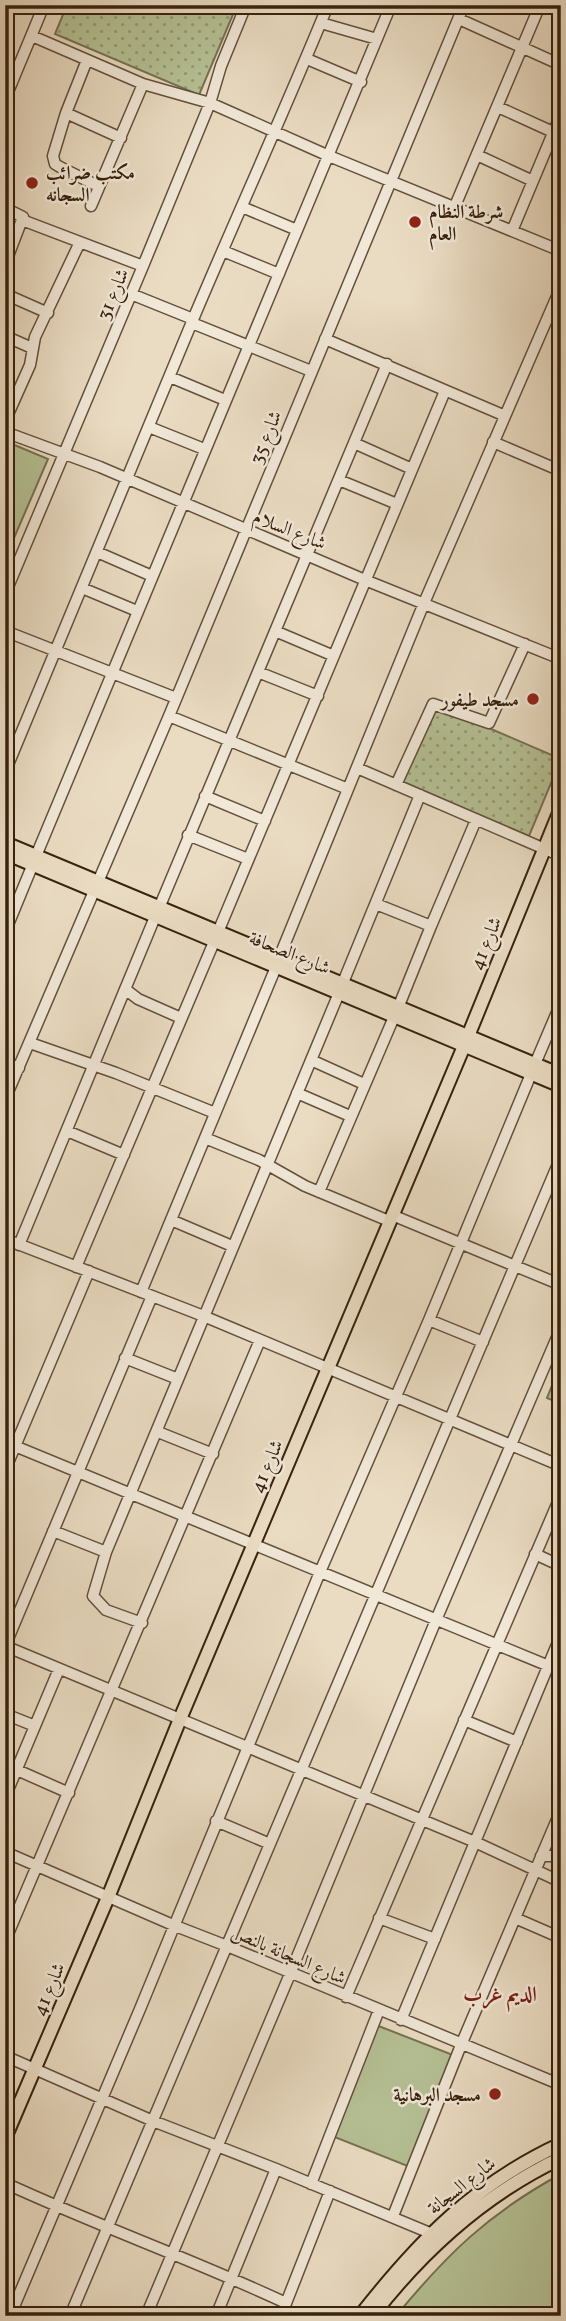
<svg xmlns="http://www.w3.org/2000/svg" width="566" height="2321" font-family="Vollkorn,Amiri,serif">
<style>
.grass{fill:#b5c195;stroke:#767252;stroke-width:2}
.park{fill:url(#park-dots);stroke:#767252;stroke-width:2}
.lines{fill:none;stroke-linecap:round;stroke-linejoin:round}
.minor-casing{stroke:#64503b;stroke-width:13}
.major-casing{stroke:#38220e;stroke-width:16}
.minor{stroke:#f1e8d8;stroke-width:10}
.major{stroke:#eadcc3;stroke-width:12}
.poi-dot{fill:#8f2418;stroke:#f1e8d8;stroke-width:2.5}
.labels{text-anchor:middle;stroke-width:5;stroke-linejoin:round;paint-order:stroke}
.poi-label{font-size:19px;font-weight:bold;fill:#38220e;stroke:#f1e8d8;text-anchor:start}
.street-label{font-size:19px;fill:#38220e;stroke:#f1e8d8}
.neighbourhood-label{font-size:21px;font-weight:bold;fill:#7a1f14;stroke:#f1e8d8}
</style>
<defs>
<pattern id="park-dots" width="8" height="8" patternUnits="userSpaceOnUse" patternTransform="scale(1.75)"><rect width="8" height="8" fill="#b5c195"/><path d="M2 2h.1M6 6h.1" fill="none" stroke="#949c78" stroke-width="1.8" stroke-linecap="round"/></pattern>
</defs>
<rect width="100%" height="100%" fill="#eadcc3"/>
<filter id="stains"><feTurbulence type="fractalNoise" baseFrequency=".00286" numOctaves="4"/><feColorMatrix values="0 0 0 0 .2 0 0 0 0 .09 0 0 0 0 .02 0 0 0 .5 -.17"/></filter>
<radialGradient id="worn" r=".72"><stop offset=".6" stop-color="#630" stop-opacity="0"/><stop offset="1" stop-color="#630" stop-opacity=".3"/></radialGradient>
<path class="grass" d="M5,441L48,459L5,559Z
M561,1363V1404L547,1398Z
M376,2025L453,2055L410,2167L332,2136Z
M561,2174V2316H396C447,2254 489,2213 561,2174Z"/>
<path class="park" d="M67,5H237L199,95L55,34Z
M433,704L561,759L529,836L401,781Z"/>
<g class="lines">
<g class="minor-casing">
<path id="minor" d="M459,19L561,65
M321,23L377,39
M32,36L143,84L210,103L329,156L561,251
M307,59L361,82
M87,60L66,113L53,156L55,164L60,167L98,186
M5,99L44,5
M498,107L553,132
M66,113L121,138
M477,155L533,181
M91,206L143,84
M455,206L540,5
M242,207L297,230
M5,208L23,217L5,264
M22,220L143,266
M512,231L561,114
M223,251L279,274
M5,294L48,313
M131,294L193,319
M192,323L311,371
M5,336L32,348
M325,339L503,415
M170,377L225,400
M5,421L30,365L35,337L80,242
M149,427L204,449
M5,432L100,467L365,580L561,659
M493,442L561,471
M354,443L412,469
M555,468L561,455
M339,480L397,504
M97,552L152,576
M82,588L137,611
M5,594L143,266L210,103L221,66L246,5
M5,631L176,698
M275,631L334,656
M258,672L318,696
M169,716L348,789
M357,768L561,856
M5,772C68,620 131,468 194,317C238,213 285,110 328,5
M396,785L433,704L489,723L525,644
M205,796L265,821
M188,835L248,859
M36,856L391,5
M376,904L431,926L398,1008
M159,908L387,364
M431,926L476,820
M5,932L33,864
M218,932L445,391
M279,958L424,603L561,287
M342,985L420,795
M125,989L138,999L181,1018
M30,1043L116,1073L215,1113
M311,1060L364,1084
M5,1062L19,1068
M535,1064L561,1003
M297,1093L350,1116
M5,1099L169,716L464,5
M67,1131L124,1155
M205,1138L259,1160L305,1186L389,1221
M319,1192L394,1017
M392,1215L561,1285
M171,1220L232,1246
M5,1239L201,1315L561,1466
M19,1245L155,917
M76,1267L214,942
M141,1292L276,967
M429,1320L483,1342
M125,1358L178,1379
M158,1432L213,1454
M5,1442L561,1671
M5,1470L89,1271
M53,1531L106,1552
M535,1554L561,1566
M142,1623L106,1610L93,1596L106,1552L339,993
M5,1646L475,1842L561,1882
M5,1646L152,1296
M5,1714L35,1726
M464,1720L517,1742
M17,1770L69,1793
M5,1797L59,1669
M216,1821L270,1844
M5,1852L173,1925L227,1946L561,2085
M541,1856H561
M379,1918L435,1939
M515,1918L561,1938
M5,1941L260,1340
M346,1997L561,1495
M401,2020L561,1635
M5,2056L153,2121L276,2169L430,2233
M5,2183C98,2226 194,2260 286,2303
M311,2184L379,2010
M393,2216L461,2045L561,1810
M10,2316L140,2009L320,1572L429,1320L531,1074
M70,2316L561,1157
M146,2316L290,1974L436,1620L561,1328
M216,2316L276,2169
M281,2316L330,2191"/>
</g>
<g class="major-casing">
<path id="major" d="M5,843L561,1075
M5,853L561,1086
M5,2138L109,1895L180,1719L464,1046L561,808
M360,2316C418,2242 474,2184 561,2144
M372,2316C423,2250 485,2194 561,2158"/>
</g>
<use href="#minor" class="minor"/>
<use href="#major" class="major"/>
</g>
<g class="poi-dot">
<circle cx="32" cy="183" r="7"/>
<circle cx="415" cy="222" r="7"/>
<circle cx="533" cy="699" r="7"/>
<circle cx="495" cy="2094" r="7"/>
</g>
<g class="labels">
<g class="poi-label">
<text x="46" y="179">مكتب ضرائب<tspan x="46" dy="22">السجانه</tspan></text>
<text x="429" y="218">شرطة النظام<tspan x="429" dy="22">العام</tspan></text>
<text x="519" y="706" text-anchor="end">مسجد طيفور</text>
<text x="481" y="2101" text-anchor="end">مسجد البرهانية</text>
</g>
<g class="street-label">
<text transform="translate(112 294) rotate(-67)" y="7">شارع 31</text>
<text transform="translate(265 437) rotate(-68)" y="7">شارع 35</text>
<text transform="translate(290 529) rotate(22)" y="7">شارع السلام</text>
<text transform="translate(485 943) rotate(-68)" y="7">شارع 41</text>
<text transform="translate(290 952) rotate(22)" y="7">شارع الصحافة</text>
<text transform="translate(266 1466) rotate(-67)" y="7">شارع 41</text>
<text transform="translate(289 1954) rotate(23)" y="7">شارع السجانة بالنص</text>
<text transform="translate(48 1989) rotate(-67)" y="7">شارع 41</text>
<text transform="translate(461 2185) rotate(-38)" y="7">شارع السجانة</text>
</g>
<g class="neighbourhood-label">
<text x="500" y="2001">الديم غرب</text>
</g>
</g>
<rect width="566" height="2321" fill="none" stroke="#eadcc3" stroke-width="28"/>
<rect x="7" y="7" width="552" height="2307" fill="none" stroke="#38220e" stroke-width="3.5"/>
<rect x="14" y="14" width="538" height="2293" fill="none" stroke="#38220e" stroke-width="2"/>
<rect width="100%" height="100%" filter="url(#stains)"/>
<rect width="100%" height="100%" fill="url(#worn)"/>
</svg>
